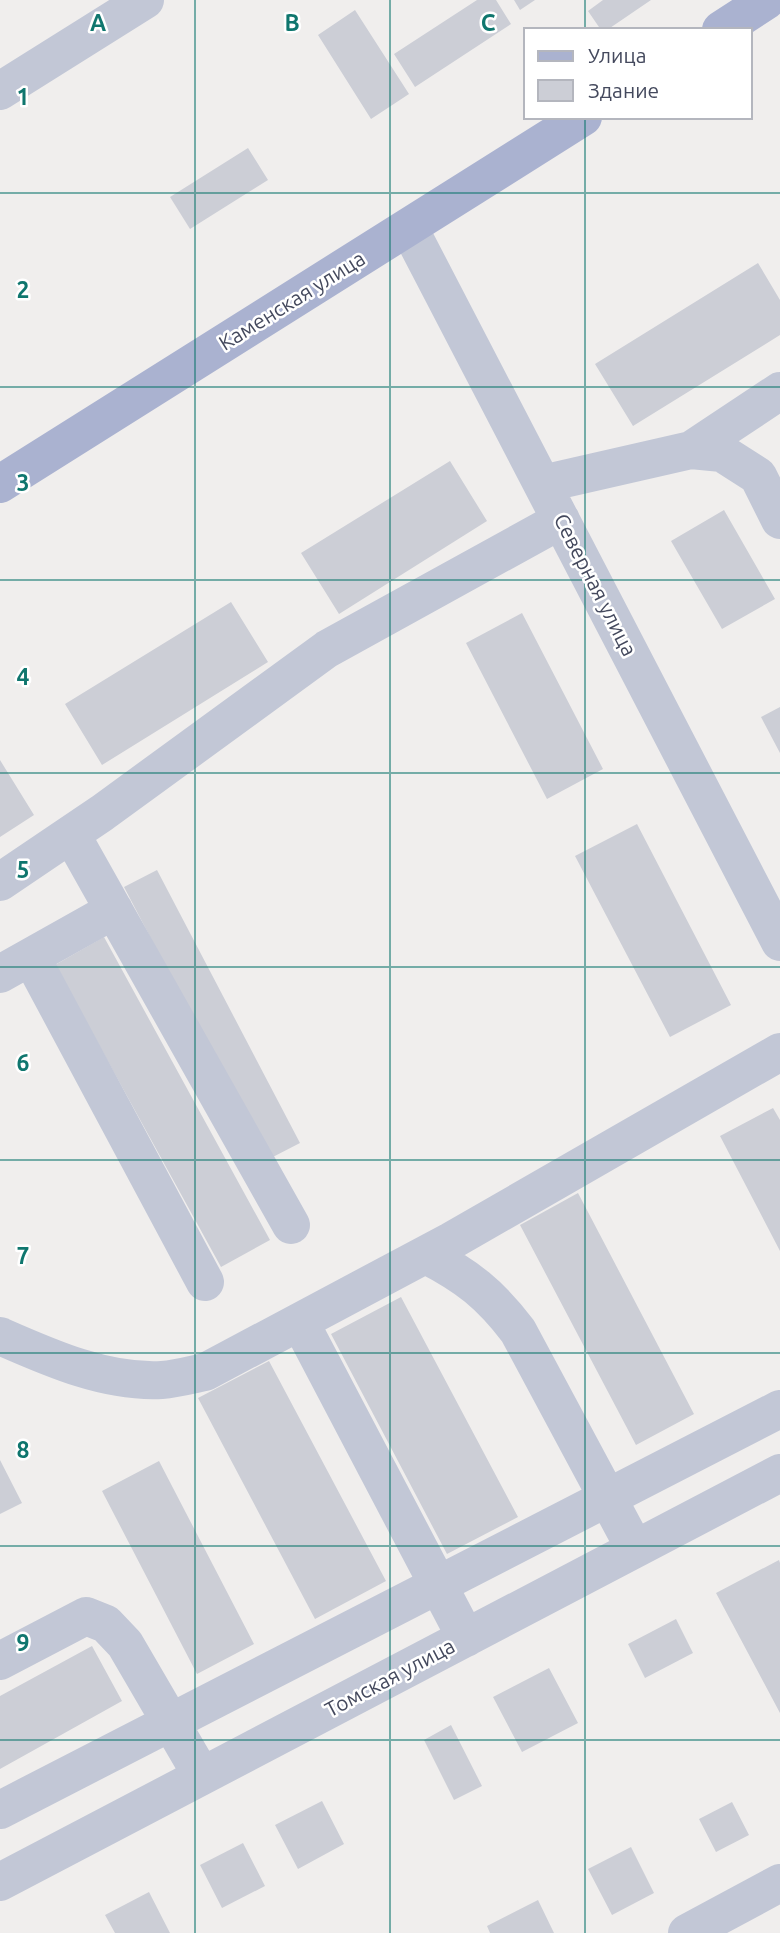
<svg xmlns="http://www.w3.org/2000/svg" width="780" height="1933" font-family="Ubuntu,sans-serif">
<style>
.building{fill:#ccced6}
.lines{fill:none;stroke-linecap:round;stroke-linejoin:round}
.minor{stroke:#c2c7d6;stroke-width:38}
.major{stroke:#aab2d0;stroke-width:38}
.grid{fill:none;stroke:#0f766e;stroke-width:2;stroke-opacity:0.55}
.labels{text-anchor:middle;stroke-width:5;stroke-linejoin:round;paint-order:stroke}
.street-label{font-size:21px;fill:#44495d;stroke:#fff}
.grid-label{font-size:23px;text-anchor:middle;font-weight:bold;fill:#0f766e;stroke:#fff;stroke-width:5;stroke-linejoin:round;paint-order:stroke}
</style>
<rect width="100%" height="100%" fill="#f0eeed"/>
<path class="building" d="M477,0H496L511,24L415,87L394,54Z
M514,0H535L520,10Z
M603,0H651L607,30H601L588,11Z
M355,10L409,94L371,119L318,35Z
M248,148L268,180L190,229L170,197Z
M758,263L780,300V335L633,426L595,364Z
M450,461L487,521L339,614L301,553Z
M724,510L775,599L722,629L671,541Z
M231,602L268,662L102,765L65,704Z
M522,613L603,769L547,799L466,643Z
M780,707V753L761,717Z
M0,760L34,815L0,837Z
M637,824L731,1005L670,1037L575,856Z
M157,870L300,1143L267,1160L124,887Z
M104,937L270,1240L221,1267L55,965Z
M773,1108L780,1120V1251L720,1136Z
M578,1193L694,1414L636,1445L520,1225Z
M401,1297L518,1517L447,1554L331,1334Z
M269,1361L386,1581L315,1619L198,1398Z
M0,1460L22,1503L0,1514Z
M159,1461L254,1644L197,1674L102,1491Z
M779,1560L780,1563V1713L716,1593Z
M676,1619L693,1653L645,1678L628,1644Z
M92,1646L122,1701L0,1769V1696Z
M549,1668L578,1723L522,1752L493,1697Z
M451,1725L482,1786L454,1800L424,1740Z
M322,1801L344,1844L298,1869L275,1825Z
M732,1802L749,1835L716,1852L699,1819Z
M243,1843L265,1886L222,1908L200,1865Z
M631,1847L654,1893L612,1915L588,1869Z
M149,1892L170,1933H115L105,1915Z
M538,1900L554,1933H490L487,1926Z"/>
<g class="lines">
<path class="minor" d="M0,91L145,0
M409,228L780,942
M691,450L780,391
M542,484L691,450L722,453L758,476L780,520
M71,834L291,1225
M0,882L102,813L327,649L561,520
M31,957L205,1282
M0,974L114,910
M426,1255C467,1276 490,1294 518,1331L635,1549
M301,1324L466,1638
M0,1336C50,1358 106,1383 162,1380C176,1379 191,1375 205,1372L451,1241L780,1052
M0,1661L86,1616L106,1624L125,1644L202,1776
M0,1810L780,1409
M0,1882L780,1473
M687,1933L780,1883"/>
<path class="major" d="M721,30L767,0
M0,484L583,117"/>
</g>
<path class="grid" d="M195,0V1933M390,0V1933M585,0V30M585,117V1933M0,193H780M0,387H780M0,580H780M0,773H780M0,967H780M0,1160H780M0,1353H780M0,1546H780M0,1740H780"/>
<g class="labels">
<g class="street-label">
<text transform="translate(292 301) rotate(-32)" y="7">Каменская улица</text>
<text transform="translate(595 585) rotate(63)" y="7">Северная улица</text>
<text transform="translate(390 1678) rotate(-28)" y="7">Томская улица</text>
</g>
</g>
<g class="grid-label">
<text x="98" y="31">A</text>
<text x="292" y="31">B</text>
<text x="488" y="31">C</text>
<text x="23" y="105">1</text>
<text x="23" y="298">2</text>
<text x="23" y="491">3</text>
<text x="23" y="685">4</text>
<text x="23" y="878">5</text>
<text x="23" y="1071">6</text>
<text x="23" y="1264">7</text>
<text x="23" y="1458">8</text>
<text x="23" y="1651">9</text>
</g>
<rect x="524" y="28" width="228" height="91" fill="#ffffff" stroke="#b4b6be" stroke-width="2"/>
<rect x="538" y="51" width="35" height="10" fill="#aab2d0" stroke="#b4b6be" stroke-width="2"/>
<text x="588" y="63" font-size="21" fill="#44495d">Улица</text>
<rect x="538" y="80" width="35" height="21" fill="#ccced6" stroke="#b4b6be" stroke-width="2"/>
<text x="588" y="98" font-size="21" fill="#44495d">Здание</text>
</svg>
